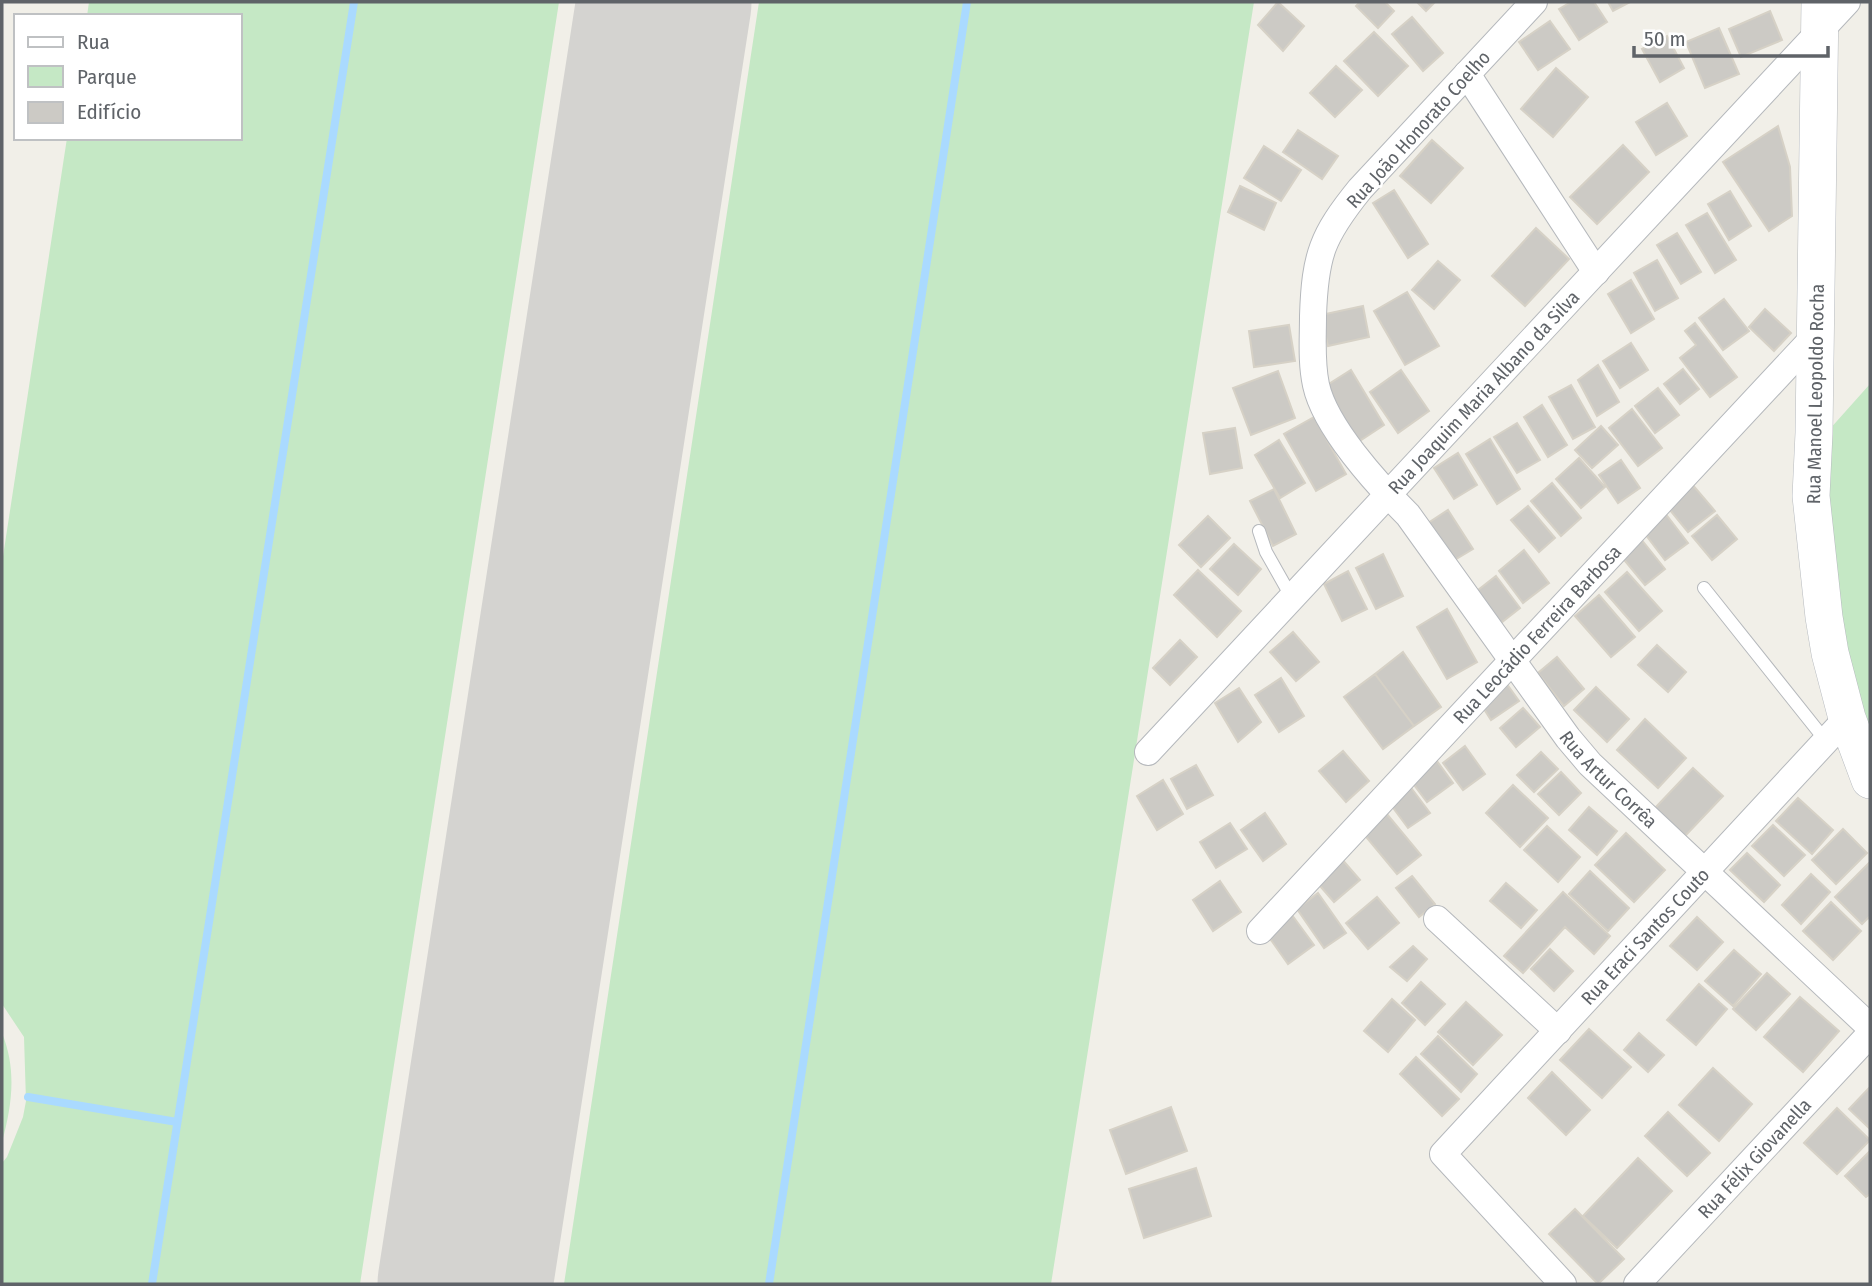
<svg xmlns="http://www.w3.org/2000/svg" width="1872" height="1286" font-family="'Fira Sans Condensed',sans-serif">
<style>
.green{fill:#c5e8c5}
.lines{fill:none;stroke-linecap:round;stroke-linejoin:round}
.stream{stroke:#aadaff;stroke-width:8}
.runway{stroke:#d4d3d0;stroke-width:175}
.building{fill:#cccac5;stroke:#d6d1c6;stroke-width:2}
.lane-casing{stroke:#b5b8bc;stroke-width:14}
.street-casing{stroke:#b5b8bc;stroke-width:28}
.secondary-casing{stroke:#b6babf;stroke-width:38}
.lane{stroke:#fff;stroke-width:12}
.street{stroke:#fff;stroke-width:26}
.secondary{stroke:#fff;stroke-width:37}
.labels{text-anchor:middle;stroke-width:5;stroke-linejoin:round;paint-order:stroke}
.street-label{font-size:19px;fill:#5f6368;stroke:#fff}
</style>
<rect width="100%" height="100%" fill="#f1efe8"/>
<path class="green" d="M89,2H559L360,1284H2V1163L7,1157L23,1117L26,1101L24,1037L2,1004V563L67,138H240V16H87Z
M759,2H1254L1051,1284H564Z
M1870,384V736L1842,639L1820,440Z
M2,1033C17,1070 12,1105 2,1142Z"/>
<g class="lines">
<path class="stream" d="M28,1097L177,1122
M152,1284L354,2
M769,1284L967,2"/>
<path class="runway" d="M465,1284L664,2"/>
</g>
<path class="building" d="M1278,2L1304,26L1283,51L1258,25Z
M1360,2H1385L1394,11L1378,28L1356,6Z
M1417,2H1435L1426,11Z
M1571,2H1594L1607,22L1579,40L1559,9Z
M1608,2H1630L1613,11Z
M1770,11L1782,40L1741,57L1729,29Z
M1412,17L1443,53L1423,71L1392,34Z
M1550,21L1570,49L1538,70L1519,42Z
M1719,28L1739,74L1705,88L1686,42Z
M1374,32L1408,66L1378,96L1344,61Z
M1667,36L1684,68L1660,82L1642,49Z
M1336,66L1362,90L1335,117L1310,93Z
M1556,68L1588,97L1553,137L1521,109Z
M1667,103L1687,136L1656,155L1636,122Z
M1778,126L1790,167L1792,216L1769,231L1723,162Z
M1298,130L1338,156L1322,179L1283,152Z
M1432,140L1463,168L1431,203L1400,176Z
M1623,145L1649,172L1597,224L1570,197Z
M1264,146L1301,170L1281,201L1244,178Z
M1240,186L1276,203L1264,230L1228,212Z
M1394,190L1428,244L1408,258L1373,203Z
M1730,191L1751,226L1729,240L1708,204Z
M1707,213L1736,260L1715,273L1686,225Z
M1536,228L1569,259L1525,306L1492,276Z
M1677,233L1701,272L1681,284L1657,245Z
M1657,260L1678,298L1655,311L1634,273Z
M1438,261L1460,280L1434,309L1412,290Z
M1631,280L1654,319L1631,333L1608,294Z
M1407,292L1439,346L1405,365L1374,311Z
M1724,299L1749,331L1723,350L1699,318Z
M1363,306L1369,337L1328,346L1321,315Z
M1765,309L1791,333L1774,351L1749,327Z
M1695,323L1737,377L1710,397L1680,358L1696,345L1685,331Z
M1289,325L1295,361L1254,367L1249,331Z
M1631,343L1648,370L1620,388L1603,361Z
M1598,365L1619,402L1597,416L1578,380Z
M1683,369L1699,389L1680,404L1664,384Z
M1351,370L1384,425L1358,442L1324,387Z
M1401,370L1429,411L1398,433L1370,392Z
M1278,371L1295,418L1251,435L1233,388Z
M1571,385L1595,427L1573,439L1549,397Z
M1658,388L1679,415L1655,433L1635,406Z
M1542,405L1567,445L1548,457L1524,417Z
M1632,409L1662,448L1638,466L1609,428Z
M1314,417L1346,474L1316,491L1284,434Z
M1517,423L1540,460L1517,473L1494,437Z
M1601,426L1618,445L1592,468L1575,450Z
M1235,428L1242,468L1210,474L1203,433Z
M1490,439L1520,489L1497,504L1466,454Z
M1279,440L1305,483L1280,498L1255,455Z
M1458,453L1477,485L1454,499L1434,468Z
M1579,458L1605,487L1581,508L1556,479Z
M1621,460L1640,488L1618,503L1599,475Z
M1552,483L1581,518L1561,536L1531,501Z
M1691,483L1715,511L1688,532L1665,504Z
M1274,489L1296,534L1273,546L1250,501Z
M1528,506L1555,538L1539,552L1511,520Z
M1448,510L1473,549L1453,561L1428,523Z
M1665,513L1688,543L1665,560L1642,530Z
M1717,515L1737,539L1712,560L1692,536Z
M1208,516L1230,538L1201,567L1179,545Z
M1641,539L1665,569L1645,585L1621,556Z
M1234,544L1261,569L1238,595L1210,569Z
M1524,550L1549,583L1523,603L1499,571Z
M1383,554L1403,596L1376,609L1356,568Z
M1198,570L1241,611L1217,637L1174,595Z
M1348,571L1367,609L1342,621L1324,584Z
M1627,572L1662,611L1639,631L1605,592Z
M1496,576L1520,608L1497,626L1473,594Z
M1599,595L1635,637L1611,657L1575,616Z
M1447,609L1477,662L1447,679L1417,627Z
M1293,632L1319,662L1296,681L1270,652Z
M1180,640L1197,657L1170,685L1153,668Z
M1657,645L1686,672L1668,692L1638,665Z
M1403,652L1441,707L1414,726L1375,674Z
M1557,657L1584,689L1564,706L1538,673Z
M1375,674L1414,726L1383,749L1344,697Z
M1281,678L1304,716L1279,732L1255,695Z
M1504,680L1519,701L1491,720L1477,698Z
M1596,687L1629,719L1607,742L1574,710Z
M1239,688L1261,722L1238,742L1215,703Z
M1523,708L1540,727L1516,747L1500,728Z
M1645,719L1686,758L1658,788L1617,750Z
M1465,746L1485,774L1463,790L1443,763Z
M1343,751L1369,781L1346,802L1319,771Z
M1541,752L1558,769L1534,792L1517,775Z
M1434,757L1453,783L1427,802L1408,777Z
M1196,765L1213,795L1187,809L1171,779Z
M1693,768L1723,796L1685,836L1655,808Z
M1561,772L1581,793L1559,815L1538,794Z
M1163,780L1183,814L1157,830L1137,796Z
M1409,785L1430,813L1408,828L1388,801Z
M1513,785L1548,818L1520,847L1486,813Z
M1798,798L1833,830L1812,854L1776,821Z
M1589,807L1617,831L1597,855L1569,830Z
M1265,813L1286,844L1263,861L1241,830Z
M1386,813L1421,855L1397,874L1362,832Z
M1230,823L1247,849L1216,868L1200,842Z
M1773,825L1805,855L1784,876L1752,846Z
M1547,826L1580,857L1558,882L1524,850Z
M1843,829L1867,853L1836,884L1812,860Z
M1626,833L1665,870L1634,902L1595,865Z
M1747,853L1780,885L1764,902L1730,870Z
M1340,857L1360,880L1334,902L1314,879Z
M1870,862V916L1862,924L1835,897Z
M1590,871L1629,908L1608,931L1569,894Z
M1811,874L1830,892L1801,924L1782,905Z
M1412,876L1435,904L1419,917L1396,888Z
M1220,881L1241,912L1213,931L1193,900Z
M1506,883L1537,910L1521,928L1490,901Z
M1563,892L1610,936L1594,954L1565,927L1523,973L1504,956Z
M1318,893L1346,933L1324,948L1297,909Z
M1377,897L1399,923L1368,949L1346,923Z
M1831,902L1861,931L1833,960L1803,931Z
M1292,915L1314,945L1288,964L1266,933Z
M1697,917L1723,942L1697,970L1670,946Z
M1413,946L1427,959L1407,981L1390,967Z
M1550,949L1573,971L1554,991L1531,969Z
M1734,950L1761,974L1733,1006L1705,981Z
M1767,973L1790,994L1756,1030L1733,1009Z
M1421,982L1445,1004L1425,1025L1402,1003Z
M1699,984L1727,1009L1696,1045L1667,1020Z
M1800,997L1839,1031L1803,1072L1764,1037Z
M1392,999L1415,1020L1388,1052L1364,1031Z
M1466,1002L1502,1035L1473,1065L1438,1032Z
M1589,1029L1631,1067L1602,1098L1560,1060Z
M1639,1033L1664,1055L1648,1072L1624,1050Z
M1438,1036L1477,1074L1461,1092L1421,1054Z
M1416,1057L1459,1099L1442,1116L1400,1074Z
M1713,1068L1752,1104L1719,1141L1679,1105Z
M1552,1072L1590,1110L1566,1135L1528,1098Z
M1870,1087V1129L1849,1109Z
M1171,1107L1187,1151L1126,1174L1110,1130Z
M1837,1108L1870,1140L1837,1174L1804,1143Z
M1668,1112L1710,1153L1687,1176L1645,1136Z
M1870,1151V1194L1866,1197L1845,1176Z
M1638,1158L1672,1191L1617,1248L1583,1216Z
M1196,1168L1211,1216L1144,1238L1129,1189Z
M1575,1209L1624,1259L1598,1284L1549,1234Z"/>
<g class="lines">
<g class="lane-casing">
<path id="lane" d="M1259,531L1266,552L1292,598
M1704,588L1826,741"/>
</g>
<g class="street-casing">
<g id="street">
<path id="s1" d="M1534,2L1360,189C1322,236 1315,255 1313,316C1313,339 1311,362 1316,385C1325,427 1377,484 1408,515L1568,738L1590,764L1870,1027"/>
<path d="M1467,74L1596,272"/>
<path id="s2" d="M1148,752L1847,2"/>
<path d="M1437,919L1558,1031"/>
<path id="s3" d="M1260,931L1815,336"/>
<path id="s4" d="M1563,1284L1443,1154L1847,718"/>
<path id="s5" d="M1637,1284L1870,1034"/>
</g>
</g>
<g class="secondary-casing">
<path id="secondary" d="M1820,2L1814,433L1811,496L1824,617L1830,653L1847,718L1870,780"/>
</g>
<use href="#lane" class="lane"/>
<use href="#street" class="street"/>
<use href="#secondary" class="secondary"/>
</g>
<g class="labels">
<g class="street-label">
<text transform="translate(1418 129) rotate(-48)" y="7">Rua João Honorato Coelho</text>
<text dy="7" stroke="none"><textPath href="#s2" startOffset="492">Rua Joaquim Maria Albano da Silva</textPath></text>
<text transform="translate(1815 394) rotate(-89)" y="7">Rua Manoel Leopoldo Rocha</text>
<text dy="7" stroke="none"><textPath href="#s3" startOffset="406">Rua Leocádio Ferreira Barbosa</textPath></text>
<text dy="7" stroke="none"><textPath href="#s1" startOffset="957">Rua Artur Corrêa</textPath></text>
<text dy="7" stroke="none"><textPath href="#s4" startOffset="474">Rua Eraci Santos Couto</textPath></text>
<text dy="7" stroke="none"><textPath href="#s5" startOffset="172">Rua Félix Giovanella</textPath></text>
</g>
</g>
<rect width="1872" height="1286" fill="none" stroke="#5f6368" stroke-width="7"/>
<rect x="14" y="14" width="228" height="126" fill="#ffffff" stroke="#bfc1c3" stroke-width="2"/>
<rect x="28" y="37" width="35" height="10" fill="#ffffff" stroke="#bfc1c3" stroke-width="2"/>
<text x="77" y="49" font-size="21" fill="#5f6368">Rua</text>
<rect x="28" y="66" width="35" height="21" fill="#c5e8c5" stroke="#bfc1c3" stroke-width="2"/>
<text x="77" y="84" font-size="21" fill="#5f6368">Parque</text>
<rect x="28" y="102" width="35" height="21" fill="#cccac5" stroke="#bfc1c3" stroke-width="2"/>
<text x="77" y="119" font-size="21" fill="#5f6368">Edifício</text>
<path d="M1634 46v10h194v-10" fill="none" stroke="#5f6368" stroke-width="3.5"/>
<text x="1644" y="46" font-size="21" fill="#5f6368" stroke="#ffffff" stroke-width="5" paint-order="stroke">50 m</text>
</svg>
